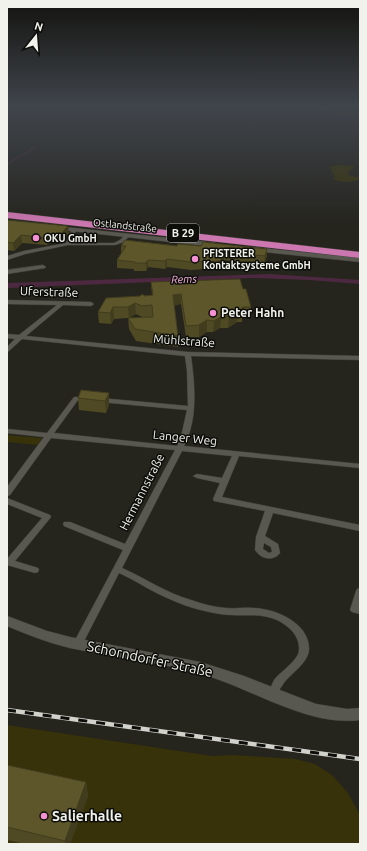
<svg xmlns="http://www.w3.org/2000/svg" width="367" height="851" font-family="Ubuntu,sans-serif">
<style>
.green{fill:#373209}
.water{fill:#4d2941}
.lines{fill:none;stroke-linecap:round;stroke-linejoin:round}
.stream{stroke:#4d2941;stroke-width:1}
.street-casing{stroke:#403f3a;stroke-width:1}
.secondary-casing{stroke:#403f3a;stroke-width:1}
.highway-casing{stroke:#403f3a;stroke-width:1}
.street{fill:#595850;fill-rule:evenodd}
.secondary{fill:#595850;fill-rule:evenodd}
.highway{fill:#cd77b1;fill-rule:evenodd}
.rail-casing{stroke:#d2d2cc;stroke-width:4.5}
.rail{stroke:#0d0d0a;stroke-width:3;stroke-dasharray:9;stroke-linecap:butt}
.wall{fill:#4f4a24;fill-rule:evenodd}
.shaded-wall{fill:#403c1d}
.building{fill:#5c562a;stroke:#403c1d}
.poi-dot{fill:#f491d3;stroke:#0d0d0a;stroke-width:1.5}
.labels{text-anchor:middle;stroke-width:3;stroke-linejoin:round;paint-order:stroke}
.far-street-label{font-size:10px;fill:#f2f2ed;stroke:#0d0d0a}
.far-poi-label{font-size:10px;font-weight:bold;fill:#f2f2ed;stroke:#0d0d0a;text-anchor:start}
.shield{fill:#0d0d0a;stroke:#adada9;stroke-width:1}
.shield-label{font-size:11px;font-weight:bold;fill:#f2f2ed}
.far-water-label{font-size:11px;font-style:italic;fill:#f9b7e1;stroke:#0d0d0a}
.street-label{font-size:12px;fill:#f2f2ed;stroke:#0d0d0a}
.poi-label{font-size:12px;font-weight:bold;fill:#f2f2ed;stroke:#0d0d0a;text-anchor:start}
.near-street-label{font-size:14px;fill:#f2f2ed;stroke:#0d0d0a}
.near-poi-label{font-size:14px;font-weight:bold;fill:#f2f2ed;stroke:#0d0d0a;text-anchor:start}
</style>
<rect width="100%" height="100%" fill="#25241d"/>
<path class="green" d="M311,106H360V107H357L355,115L346,116Z
M339,165L354,166L352,170L348,172L349,175L355,177H360V179C353,183 340,183 333,179L335,176L331,171L332,170L329,167Z
M7,435L42,438L38,445L7,442Z
M7,725L212,756L233,755L295,759L315,764L332,775L348,793L360,815V844H7Z"/>
<path class="water" d="M269,274L360,280V284L309,280L251,278L7,288V283Z"/>
<g class="lines">
<path class="stream" d="M7,164L36,147"/>
<g class="street-casing">
<path id="street" d="M72,229L76,230L71,243H114L120,240L125,235L129,236L124,242L115,245H68L25,254L7,260V256L24,251L66,243Z
M43,265L46,267L45,268L7,274V270Z
M7,300L91,302L94,304L91,306L63,305L26,336L188,352L360,356V360L191,356C195,386 198,419 184,446L360,464V468L239,456L222,497L360,525V531L273,513L265,536L278,544L280,553C273,562 261,559 255,550L256,537L265,511L214,501L213,499L220,483L197,478L193,476L197,474L222,478L232,456L182,451L122,568C145,578 166,593 191,600C202,604 214,607 226,608C235,609 244,607 254,608C276,609 310,623 309,650C308,664 288,675 282,686C279,689 278,693 277,697L273,698L269,697L268,694C270,689 272,684 274,680C280,672 299,660 299,650C300,636 289,626 277,620C261,613 248,616 232,615C223,615 214,613 205,611C191,608 178,603 165,597C149,590 135,580 119,573L81,647L78,648L75,647L73,644L123,550L64,526L63,524L64,522H70L125,544L175,450L51,438L10,495L7,496V487L44,437L7,433V429L47,433L74,397H87L90,399L89,400H78L54,433L177,446L181,437L187,410L100,402L97,400L100,398L188,406L187,371L185,356L22,339L9,351L7,352V347L15,339L7,338V334L19,335L57,305L7,304ZM264,543L271,547L272,552L269,553L263,549Z
M7,498L50,515L51,517L15,561L38,568L39,570L38,572L35,573L7,565V559L42,518L7,504Z
M360,588V614L352,612L350,610L356,591L357,589Z"/>
</g>
<g class="secondary-casing">
<path id="secondary" d="M55,226L216,243L220,245L216,247L53,229V227Z
M251,247L360,258V262L254,251L250,249Z
M7,616L47,631L70,637L200,662L244,676L316,704L347,709L360,708V720C307,727 252,688 201,674C159,662 114,657 70,648C49,643 28,635 7,626Z"/>
</g>
<g class="highway-casing">
<path id="highway" d="M7,212L360,252V258L7,218Z"/>
</g>
<use href="#street" class="street"/>
<use href="#secondary" class="secondary"/>
<use href="#highway" class="highway"/>
<g class="rail-casing">
<path id="rail" d="M7,710L360,759"/>
</g>
<use href="#rail" class="rail"/>
</g>
<path class="wall" d="M7,220L69,233L61,242H51L47,245L22,243L14,251L7,250Z
M125,240L267,256L264,264L224,260L220,268L191,270L167,267L165,269L148,267L146,271H134V269L117,268V260L121,253V246Z
M151,282L243,289L251,307V318H242V322H237L228,328H220L213,332H207L199,337H186L181,304L174,305L178,336V347L136,341L129,329L128,318L114,319L111,324L99,323L98,312L140,296L152,295ZM136,314L142,317L129,318Z
M109,393V405L106,413L79,410L78,398Z
M7,765L86,782L88,796L70,844H25L7,840Z"/>
<path class="shaded-wall" d="M68,226L69,233L61,242L60,235Z
M50,234L51,242L47,245L46,238Z
M21,235L22,243L14,251L13,243Z
M267,249V256L264,264L265,256Z
M224,252V260L220,268V261Z
M167,259V267L165,269V261Z
M148,260V267L146,271V263Z
M181,294V304L173,306V295Z
M135,303L136,314L129,318L128,307Z
M113,307L114,319L111,324L110,313Z
M237,311V322L228,328L229,316Z
M221,317L220,328L213,332L214,321Z
M207,320V332L199,337V325Z
M109,393V405L106,413L105,401Z
M86,782L88,796L70,844H65V841Z"/>
<path class="building" d="M7,220L68,226L60,235L50,234L46,238L21,235L13,243L7,242Z
M125,240L177,246L178,244L201,246L203,242L267,249L265,256L224,252L220,261L191,262L167,259L165,261L148,260L146,263H134L135,262L117,260L126,246H121Z
M240,279L243,289H246L251,307H242L243,311H237L229,316L221,317L214,321L207,320L199,325L186,326L181,294L173,295L178,336L135,329L128,318L153,317L152,305L142,306L135,303L128,307H113L110,313L98,312L106,298L140,296L143,294L144,296L153,295L151,282Z
M81,390L109,393L105,401L78,398Z
M7,765L86,782L65,841L7,827Z"/>
<linearGradient id="sky" x2="0" y2="1"><stop stop-color="#141410"/><stop offset="0.47" stop-color="#40454c"/><stop offset="1" stop-color="#40454c" stop-opacity="0"/></linearGradient>
<rect width="367" height="226" fill="url(#sky)"/>
<g class="poi-dot">
<circle cx="36" cy="238" r="4"/>
<circle cx="195" cy="259" r="4"/>
<circle cx="213" cy="313" r="4"/>
<circle cx="44" cy="816" r="4"/>
</g>
<g class="labels">
<g class="far-street-label">
<text transform="translate(125 225) rotate(6)" y="4">Ostlandstraße</text>
</g>
<g class="far-poi-label">
<text x="44" y="242">OKU GmbH</text>
<text x="203" y="257">PFISTERER<tspan x="203" dy="12">Kontaktsysteme GmbH</tspan></text>
</g>
<rect class="shield" x="167" y="224" width="32" height="18" rx="3"/>
<g class="shield-label">
<text x="183" y="237">B 29</text>
</g>
<g class="far-water-label">
<text transform="translate(184 279) rotate(-2)" y="4">Rems</text>
</g>
<g class="street-label">
<text transform="translate(49 292) rotate(2)" y="4">Uferstraße</text>
<text transform="translate(184 341) rotate(4)" y="4">Mühlstraße</text>
<text transform="translate(185 438) rotate(6)" y="4">Langer Weg</text>
<text transform="translate(142 492) rotate(-63)" y="4">Hermannstraße</text>
</g>
<g class="poi-label">
<text x="221" y="317">Peter Hahn</text>
</g>
<g class="near-street-label">
<text transform="translate(150 659) rotate(12)" y="5">Schorndorfer Straße</text>
</g>
<g class="near-poi-label">
<text x="52" y="821">Salierhalle</text>
</g>
</g>
<rect width="367" height="851" fill="none" stroke="#f2f2ed" stroke-width="16"/>
<g transform="translate(36 36) rotate(17)" stroke="#0d0d0a" stroke-width="3" paint-order="stroke">
<path d="M0-3L7 15L0 10L-7 15Z" fill="#f2f2ed"/>
<text y="-6" font-size="11" font-weight="bold" text-anchor="middle" fill="#f2f2ed">N</text>
</g>
</svg>
